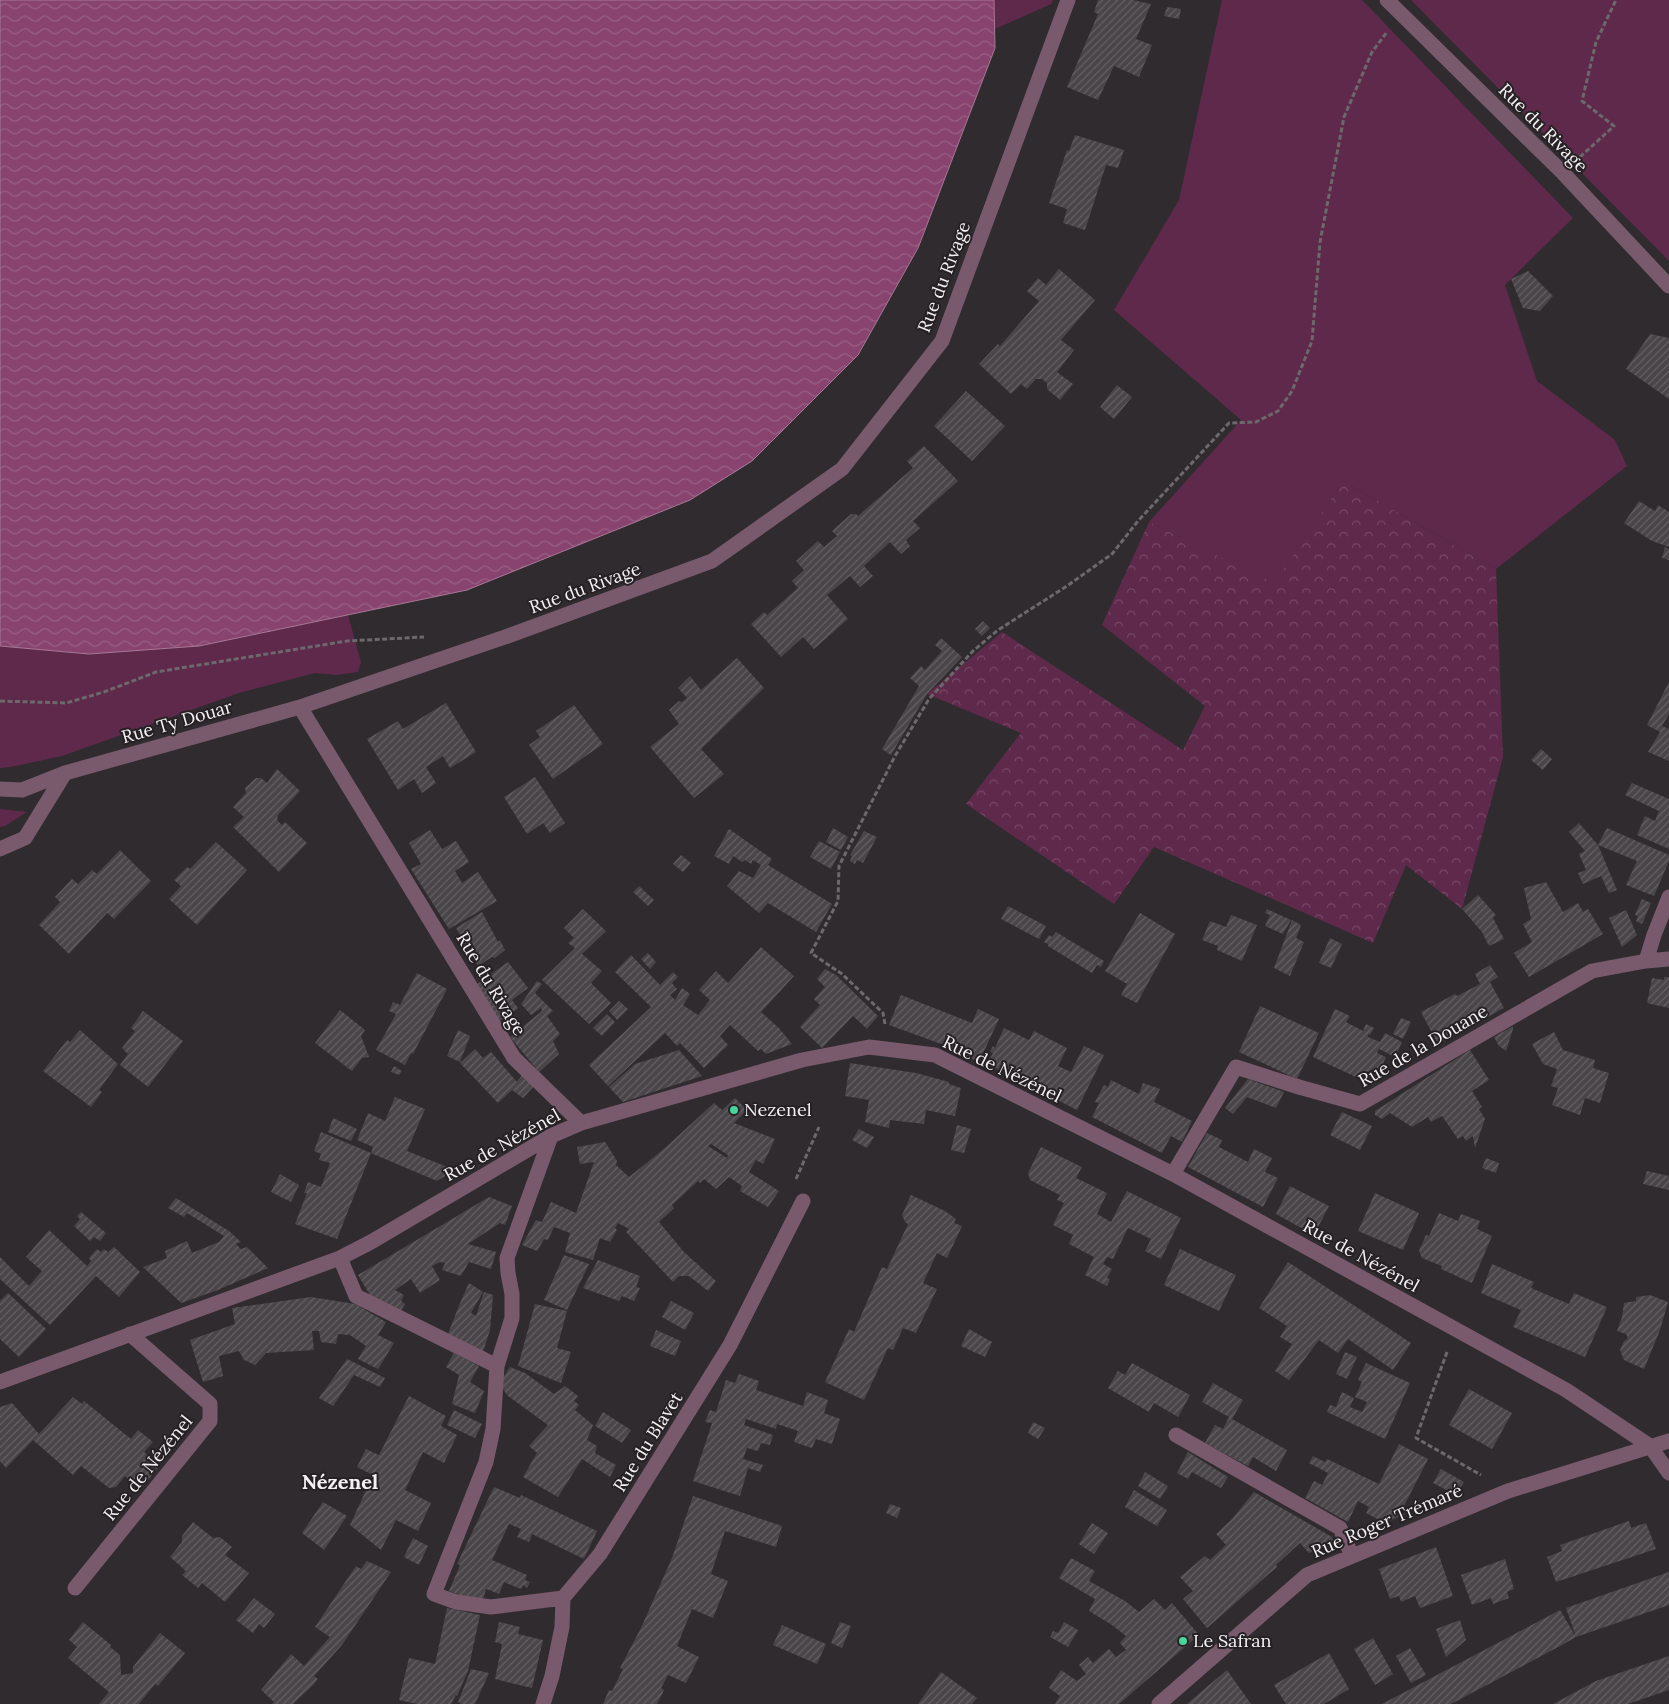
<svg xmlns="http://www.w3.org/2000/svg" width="1669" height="1704" font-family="Lora,serif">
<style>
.grass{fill:#5f294c}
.forest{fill:url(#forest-crowns)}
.water{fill:url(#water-waves);stroke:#a87897}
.building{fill:url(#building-hatch);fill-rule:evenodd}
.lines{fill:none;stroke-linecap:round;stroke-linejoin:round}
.path{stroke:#6c686b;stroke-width:3;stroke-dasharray:5 2.5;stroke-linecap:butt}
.minor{stroke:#785a6c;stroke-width:15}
.poi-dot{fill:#49d49d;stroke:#262124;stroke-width:2}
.labels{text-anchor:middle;stroke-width:4;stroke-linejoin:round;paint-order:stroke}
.street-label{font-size:18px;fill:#f4f1f3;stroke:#262124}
.poi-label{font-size:18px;fill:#f4f1f3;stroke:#262124;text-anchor:start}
.quarter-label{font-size:20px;font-weight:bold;fill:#f4f1f3;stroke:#262124}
</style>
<defs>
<pattern id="forest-crowns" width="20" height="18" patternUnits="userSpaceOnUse" patternTransform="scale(1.25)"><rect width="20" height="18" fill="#5f294c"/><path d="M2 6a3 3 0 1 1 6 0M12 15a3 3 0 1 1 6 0" fill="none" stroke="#774866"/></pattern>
<pattern id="water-waves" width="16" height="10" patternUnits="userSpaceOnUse" patternTransform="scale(1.25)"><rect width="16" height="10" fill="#88446f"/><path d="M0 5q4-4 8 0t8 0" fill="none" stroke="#995f84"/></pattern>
<pattern id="building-hatch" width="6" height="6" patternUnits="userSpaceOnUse" patternTransform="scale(1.25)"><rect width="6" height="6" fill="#4a4548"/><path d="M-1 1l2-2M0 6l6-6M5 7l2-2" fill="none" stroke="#656063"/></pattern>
</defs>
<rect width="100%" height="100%" fill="#302b2e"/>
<path class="grass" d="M994,0H1053L1051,4L995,29Z
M1222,0H1362L1573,218L1505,285L1537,381L1615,440L1627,466L1496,569L1343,481L1274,584L1149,522L1241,420L1114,310L1179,200Z
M1411,0H1669V261Z
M348,615L361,662L358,672L336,675L315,673L239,693L62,756L11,767L0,768V646L89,654L199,646Z
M0,809L27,812L5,826L0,827Z"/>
<path class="forest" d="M1343,481L1496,569L1503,757L1462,909L1406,865L1373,943L1154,847L1114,904L966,804L1021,733L927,694L1002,632L1183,750L1205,706L1102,625L1149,522L1274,583Z"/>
<path class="water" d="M0,0H994L995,48L918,248L858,355L752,461L690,500L467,590L199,646L89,654L0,646Z"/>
<path class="building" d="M1098,0H1133L1151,4L1136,39L1152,45L1139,77L1114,66L1098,100L1067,87L1098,14L1094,12Z
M1167,7L1181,9L1179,19L1164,16Z
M1075,135L1124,150L1118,168L1106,165L1085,230L1063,223L1067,209L1049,203L1067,150L1069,151Z
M1059,269L1095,300L1061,340L1074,350L1057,372L1073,384L1060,400L1047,389V383L1042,379H1036L1027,389L1021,384L1011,394L979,364L998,344L1000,346L1039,301L1027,291L1038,278L1046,285Z
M1528,271L1553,296L1540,311L1523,308L1511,279Z
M1650,334L1669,338V399L1626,369Z
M1117,385L1132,397L1114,419L1100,407Z
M966,391L1005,426L972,461L934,426Z
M924,446L958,481L913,521L920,528L906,540L910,546L901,554L890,542L864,566L873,576L860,587L850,576L827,595L848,619L814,649L803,637L781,657L751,624L764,612L767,615L798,588L792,581L804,570L796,561L818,541L824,547L837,536L832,531L851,514H856L858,516L913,468L907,461Z
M1639,501L1655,511L1658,505L1669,512V547L1652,541L1624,523Z
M1665,547L1669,549V560L1662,558Z
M983,621L990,628L982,636L975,629Z
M941,638L962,657L927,694L891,755L882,749L919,686L910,678L921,666L925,670L942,651L935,645Z
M737,658L764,688L701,749L724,774L694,798L650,747L679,724L669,710L679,701L682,702L687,698L678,688L690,676L701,690Z
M1669,682V714L1662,726L1669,729V761L1648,752L1660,732L1647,725Z
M446,703L476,752L450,768L443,756L426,767L436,783L422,793L414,779L398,790L367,739L398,721L403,729Z
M574,705L603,744L553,779L529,745L540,737L536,731Z
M1541,749L1552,759L1543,770L1531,760Z
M277,769L300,791L278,815L277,820L282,825L285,822L307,843L279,872L233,827L244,817L233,807L246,793L245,788L256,778H261L267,783Z
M535,777L565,823L550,833L543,823L527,834L504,797Z
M1632,783L1669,799V849L1637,835L1645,816L1655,821L1659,811L1625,795Z
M1579,823L1598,845L1617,890L1609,893L1601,876L1583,884L1578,873L1586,870L1579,854L1585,851L1569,832Z
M833,828L848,837L841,850L826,842Z
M1607,828L1669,855V861L1654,896L1626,885L1637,861L1598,845Z
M729,829L772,859L768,865L832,904L816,932L768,903L759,913L727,886L739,871L753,878L761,865L753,860L751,864L745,860L742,862L733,856L729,864L714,856Z
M430,830L442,849L456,841L469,862L455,871L462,883L478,872L497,901L449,929L411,869L421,864L409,843Z
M864,831L877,837L863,863L857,860L855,864L850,861L852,856L850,855Z
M819,841L840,852L831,869L810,857Z
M216,842L247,870L197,925L169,899L181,886L174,880L187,867L190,869Z
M120,850L151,881L114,919L107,913L69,954L39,925L60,902L55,897L72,879L78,884L92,870L97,874Z
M681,855L691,863L683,872L673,864Z
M1546,882L1563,912L1578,903L1583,912L1588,909L1603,934L1529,977L1514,953L1532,942L1523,924L1531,919L1524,888Z
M639,886L654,900L648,906L633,892Z
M1478,895L1496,915L1493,918L1504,939L1489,946L1482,932L1462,909Z
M1642,899L1651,903L1642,924L1636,921L1638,916L1635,915Z
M1008,906L1046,926L1039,939L1001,919Z
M583,909L606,931L582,954L602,971L591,983L611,1003L589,1024L542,980L575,948L568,943L574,938L564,928Z
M1267,909L1291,920L1283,934L1265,926L1270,915L1265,913Z
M1626,910L1637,935L1622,947L1609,918Z
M482,912L498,942L500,940L505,950L495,958L492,957L478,966L456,928Z
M1140,913L1175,934L1137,1003L1121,995L1127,984L1105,971Z
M1231,915L1257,925L1242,961L1217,950L1218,946L1202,940L1210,921L1226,927Z
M1292,920L1301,925L1296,938L1304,942L1290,976L1274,968Z
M1056,932L1104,961L1101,967L1097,965L1092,973L1048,946V944L1044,942L1049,935L1052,937Z
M1330,938L1342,944L1331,968L1319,963Z
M761,947L794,976L761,1012L779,1028L792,1044L766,1054L761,1049L758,1051L730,1025L720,1036L728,1045L704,1068L680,1043L677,1046L665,1033L608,1086L589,1065L651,1007L615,972L631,955L660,985L673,972L678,977L672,983L677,989L670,995L675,1000L682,988L690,994L683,1005L698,1015L710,1000L699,990L716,971L728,983Z
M648,953L656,962L650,969L641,959Z
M508,962L528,988L512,1000L518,1008L516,1010L498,1022L476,985Z
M1490,965L1498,977L1490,982L1504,1008L1438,1044L1421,1012L1455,994L1457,996L1480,984L1475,974Z
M825,969L836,975L878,1016L867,1029L853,1016L822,1048L800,1027L820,1005L814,999L825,987L817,979Z
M417,973L447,989L413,1054L411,1053L405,1065L376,1050L396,1014L389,1011L393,1002L400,1005Z
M1664,977H1669V1008L1647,1003L1652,978L1664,980Z
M537,981L542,984L535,993L553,1011L547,1016L560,1034L553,1041L559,1054L539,1072L510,1037L542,1011L541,1008L531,1015L521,1004Z
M901,995L972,1023L978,1009L999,1019L979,1062L944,1045L889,1025Z
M619,1001L628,1009L617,1020L609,1011Z
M1260,1006L1319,1033L1297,1079L1239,1052Z
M1335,1009L1350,1016L1346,1022L1363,1031L1366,1024L1374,1028L1370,1035L1368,1034V1037L1380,1042L1385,1033L1402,1042L1395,1057L1379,1049L1377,1053L1386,1057L1373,1085L1313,1057Z
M340,1010L365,1030L361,1036L369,1057L362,1058L352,1071L315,1043Z
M143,1011L183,1041L148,1087L120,1065L128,1054L122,1048L135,1031L131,1028Z
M607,1014L615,1022L602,1036L593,1028Z
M1401,1018L1411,1022L1403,1039L1393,1034Z
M1513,1026V1029L1506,1051L1499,1046L1494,1037Z
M1004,1028L1029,1040L1034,1031L1067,1048L1058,1066L1071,1072L1084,1046L1104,1055L1077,1110L987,1064L993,1053L990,1052L993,1046L995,1048Z
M80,1030L118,1064L99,1090L102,1092L91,1107L43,1071L67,1040L70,1042Z
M458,1030L470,1036L460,1062L447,1056Z
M1554,1032L1563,1050L1595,1060L1593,1068L1609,1073L1600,1103L1585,1098L1580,1115L1552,1105L1558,1088L1551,1086L1557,1069L1543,1064L1532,1044Z
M475,1049L483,1058L491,1052L517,1082L522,1075L534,1086L523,1098L512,1090L498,1103L460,1063Z
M679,1050L702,1076L623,1102L609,1087L635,1064Z
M1470,1050L1489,1080L1472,1091L1482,1107L1479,1109L1485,1119L1475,1148L1473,1136L1466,1141L1463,1136L1458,1139L1442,1116L1431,1122L1428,1117L1412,1127L1390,1113L1382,1119L1375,1115V1111Z
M850,1063L916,1073L949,1082V1084L961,1088L955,1116L926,1110L924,1124L890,1120L889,1128L865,1122L869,1100L845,1096Z
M394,1066L402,1071L399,1075L391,1072Z
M1248,1079L1284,1092L1276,1108L1247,1097L1233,1114L1225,1108Z
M1111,1080L1139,1094L1143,1083L1160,1089L1154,1102L1192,1121L1182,1142L1171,1136L1162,1153L1092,1117L1099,1103L1095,1102L1104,1085L1108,1087Z
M395,1097L425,1109L407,1151L455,1170L437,1181L371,1153L373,1147L357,1140L368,1113L385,1121Z
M735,1098L747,1110L734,1123L775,1139L763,1164L756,1160L749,1172L779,1191L768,1207L740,1191L742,1186L729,1177L716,1189L704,1179L700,1183L698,1181L672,1205L674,1208L659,1222L684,1252L716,1281L708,1291L689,1276H679L673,1282L626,1232L629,1229L618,1223L615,1228L617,1230L610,1242L600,1238L593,1260L565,1252L570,1233L554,1227L548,1240L544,1239L537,1251L522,1245L536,1220L542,1222L551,1202L576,1213L594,1162L580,1164L577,1147L605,1142L617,1161L616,1165L629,1177L665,1148L714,1103L722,1110ZM711,1144L728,1155L727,1158L708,1146Z
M1342,1112L1372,1126L1360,1150L1330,1135Z
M333,1118L357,1129L351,1141L328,1132Z
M957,1125L971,1129L964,1153L951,1150Z
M859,1129L874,1137L867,1148L852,1140Z
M321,1132L371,1153L337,1239L295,1224L307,1193H304L308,1182L321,1187L330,1163L319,1160L321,1154L314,1151Z
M1207,1133L1222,1140L1219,1147L1248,1162L1254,1149L1272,1158L1265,1172L1278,1178L1263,1207L1188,1167Z
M1041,1147L1082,1167L1076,1178L1107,1193L1097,1214L1111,1222L1127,1191L1181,1218L1161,1259L1145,1251L1151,1239L1128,1228L1113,1259L1107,1257L1103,1264L1112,1269L1107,1278L1110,1279L1107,1286L1085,1275L1094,1257L1069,1244L1073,1235L1053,1225L1064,1203L1057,1200L1060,1195L1030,1180L1028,1173Z
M1486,1158L1499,1163L1496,1173L1482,1168Z
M1647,1171L1669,1176V1190L1643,1184Z
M280,1174L299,1185L291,1202L271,1192Z
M1290,1186L1329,1206L1314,1235L1276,1214Z
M1375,1193L1419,1213L1403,1250L1358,1231Z
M911,1195L945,1211L956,1219L954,1223L962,1226L947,1258L937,1253L923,1283L937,1289L916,1333L903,1328L893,1350L888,1348L864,1400L825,1382L849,1329L854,1332L882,1267L887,1269L908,1224L905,1222L902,1215Z
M489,1197L512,1206L505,1225L500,1223L468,1244L496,1252L491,1269L469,1262L461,1276L442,1270L445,1263L440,1262L432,1266L440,1280L420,1293L411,1279L395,1290L404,1295L401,1301L405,1304L400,1312L370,1295L358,1275Z
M176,1198L229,1231L241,1242L236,1244L241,1249L247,1247L268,1268L218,1290L181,1303L143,1267L167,1258L165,1251L187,1241L192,1253L219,1242L224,1236L187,1213L184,1217L168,1208Z
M81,1212L106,1233L100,1241L94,1237L90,1241L74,1226L80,1219L77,1216Z
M1439,1213L1458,1221L1461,1214L1480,1221L1477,1229L1492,1236L1472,1283L1441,1269L1442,1266L1422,1258L1419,1251L1426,1235L1429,1236Z
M49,1230L87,1266L91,1261L89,1258L97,1249L101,1252L104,1249L108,1252L114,1247L140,1272L119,1297L96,1276L50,1325L0,1279V1257L29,1286L42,1271L26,1257Z
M1180,1249L1236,1275L1219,1311L1164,1285Z
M564,1255L589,1264L567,1310L544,1300Z
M598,1260L640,1276L636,1287L640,1288L634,1301L622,1296L619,1301L583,1288Z
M1288,1262L1411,1343L1393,1370L1348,1339L1338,1353L1319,1340L1289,1380L1275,1371L1292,1344L1280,1337L1287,1326L1259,1308Z
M1492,1264L1534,1282L1531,1288L1569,1304L1574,1293L1607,1307L1585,1357L1513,1327L1521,1310L1481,1293Z
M469,1283L483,1292L471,1313L476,1316L484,1292L493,1295L490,1330L483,1352L446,1339L460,1303Z
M8,1293L46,1329L19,1357L0,1339V1301Z
M1650,1295L1668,1302L1660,1330L1644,1369L1624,1360L1620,1350L1624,1341L1628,1339L1626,1334L1617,1331L1622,1317L1624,1303L1636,1301V1297Z
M311,1297L355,1304L386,1322L378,1335L394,1343L378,1369L358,1359L366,1346L350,1335L338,1334L336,1344L321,1342L319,1331H312L314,1350L266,1353L255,1365L244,1360L239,1351L219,1356L223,1376L203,1382L190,1340L235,1324L232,1308Z
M671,1301L694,1313L685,1330L662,1317Z
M535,1304L567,1311L557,1348L571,1352L561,1383L518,1366Z
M969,1329L992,1342L985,1357L961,1346Z
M656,1330L681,1341L675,1356L650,1346Z
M1345,1352L1357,1357L1347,1379L1336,1374Z
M454,1353L479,1366L470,1382L484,1391L475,1413L452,1404L459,1375L446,1367Z
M347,1359L385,1378L380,1387L354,1375L333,1406L319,1398Z
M1132,1363L1190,1395L1178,1417L1154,1403L1149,1412L1108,1388L1118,1371L1125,1375Z
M1366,1363L1410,1383L1385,1439L1327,1412L1330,1405L1336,1407L1342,1392L1354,1398L1350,1407L1362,1412L1367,1402L1355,1397L1362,1382L1358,1380Z
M510,1367L525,1373L554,1394L565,1386L578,1396L574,1401L579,1405L575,1410L593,1425L587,1440L597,1446L595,1453L616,1465L610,1477L582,1459L558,1497L523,1477L537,1453L529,1446L548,1425L508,1396L499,1384Z
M739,1374L759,1381L756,1390L803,1406L807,1392L828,1400L824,1413L840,1419L832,1444L816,1439L812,1448L794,1442L798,1431L777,1424L776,1429L746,1419L744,1425L773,1435L770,1445L761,1443L758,1451L747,1448L743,1459L763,1465L760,1472L748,1468L740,1496L693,1481L712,1423L705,1422L710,1410L716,1412L726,1380L735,1383Z
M1213,1383L1243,1400L1232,1419L1287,1450L1276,1471L1253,1457L1248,1466L1205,1443L1215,1425L1223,1429L1229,1417L1202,1402Z
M1469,1389L1512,1413L1492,1449L1449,1425Z
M409,1396L446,1416L441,1426L457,1435L444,1463L423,1452L405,1490L431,1503L418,1531L396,1520L381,1550L350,1525L373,1475L357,1467L366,1449L379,1455Z
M73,1397L82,1404L84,1401L131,1439L138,1430L153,1442L144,1452L160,1465L141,1489L125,1476L116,1487L109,1488L81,1466L73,1475L33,1440L6,1468L0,1461V1407L12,1403L39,1434Z
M454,1410L482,1424L475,1438L447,1425Z
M603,1412L631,1430L622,1443L595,1426Z
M1033,1422L1045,1428L1038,1439L1028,1433Z
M1399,1444L1428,1459L1401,1512L1405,1514L1385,1523L1366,1513L1369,1507L1358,1501L1348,1522L1305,1498L1314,1481L1322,1485L1328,1473L1309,1463L1313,1456L1325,1462L1327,1459L1379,1484Z
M1188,1452L1228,1477L1221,1488L1192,1472L1188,1479L1177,1473Z
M1441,1469L1464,1482L1456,1495L1433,1483Z
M1145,1472L1168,1486L1160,1499L1138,1486Z
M494,1487L520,1498L521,1495L597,1531L584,1559L532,1534L529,1542L517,1537L521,1529L509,1524L492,1560L527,1575L525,1580L530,1582L527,1588L523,1585L521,1589L504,1582L499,1594L486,1589L483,1599L474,1601L449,1591L460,1565L457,1564Z
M1134,1490L1167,1510L1157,1526L1125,1507Z
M1254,1492L1332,1537L1334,1543L1309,1553L1300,1543L1276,1565L1277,1567L1207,1628L1183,1599L1193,1591L1180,1577L1205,1556L1210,1560L1226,1545L1216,1534L1232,1519Z
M693,1496L782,1526L776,1547L725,1531L711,1574L728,1581L713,1618L692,1609L677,1646L699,1657L686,1683L668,1675L661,1688L664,1690L657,1704H603L609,1690L612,1691L623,1669L620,1668L641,1628L672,1558Z
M323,1502L347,1516L324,1550L302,1533Z
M890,1504L901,1508L897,1518L886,1513Z
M1629,1521L1631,1528L1646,1523L1656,1549L1556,1582L1547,1557L1562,1551L1560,1545Z
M193,1522L213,1538L220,1537L232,1547L225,1555L249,1573L225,1602L202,1583L198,1588L182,1575L186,1571L170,1557L182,1542V1536Z
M1092,1523L1108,1533L1094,1554L1079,1544Z
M413,1538L428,1546L419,1565L404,1557Z
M1436,1547L1453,1596L1420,1608L1415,1596L1401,1602L1399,1596L1390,1599L1379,1569Z
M1071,1558L1095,1571L1089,1581L1125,1601L1139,1612L1154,1599L1165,1610L1172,1603L1199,1635L1119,1704H1055L1060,1696L1049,1688L1061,1670L1077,1681L1086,1674L1079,1665L1088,1657L1093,1663L1109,1649L1116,1657L1126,1650L1120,1643L1126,1636L1112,1625L1089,1611L1095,1599L1059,1578Z
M1505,1559L1514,1589L1507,1592L1509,1598L1493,1604L1491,1598L1472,1605L1461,1575Z
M367,1561L391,1572L342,1645L314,1676L318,1679L313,1685L293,1704H272L274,1702L261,1690L291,1654L304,1666L330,1637L315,1627L356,1566L361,1569Z
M1669,1572V1605L1576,1637L1566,1608Z
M254,1598L275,1614L264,1628L259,1624L253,1633L236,1620Z
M447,1608L480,1615L468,1671L457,1696L456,1695L451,1704H417L399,1700L409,1658L435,1664Z
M1560,1610L1576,1637L1562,1645L1451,1704H1382Z
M1460,1620L1466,1640L1446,1657L1436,1629Z
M83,1622L111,1645L110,1647L120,1655L121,1675L133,1673V1667L160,1633L185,1653L158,1686L155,1684L139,1704H99L109,1692L68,1658L77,1647L69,1640Z
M499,1622L520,1627L518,1634L543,1640L532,1688L495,1679L502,1644L495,1642Z
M840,1622L851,1626L842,1648L831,1643Z
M1064,1622L1078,1630L1068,1647L1050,1637L1053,1631L1058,1633Z
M782,1625L826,1644L817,1664L773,1645Z
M1373,1638L1393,1674L1375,1685L1354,1649Z
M1410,1648L1426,1675L1411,1683L1396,1656Z
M1329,1653L1349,1689L1324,1704H1286L1274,1685Z
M1669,1656V1690L1628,1704H1553L1596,1681Z
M471,1669L489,1673L475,1704H461L458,1702Z
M1227,1670L1251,1704H1187L1202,1691Z
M941,1672L977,1698L972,1704H918Z"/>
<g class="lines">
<path class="path" d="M1580,157L1614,126L1582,101L1596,42L1616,0
M0,701L66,703L104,692L156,672L347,641L424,637
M885,1024L883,1013L842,974L811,953L838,901L839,866L895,756L929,699L973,651L998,630L1067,586L1112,554L1138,521L1229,423L1256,422L1278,411L1292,391L1312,341L1320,242L1344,117L1372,52L1387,32
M796,1179L819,1127
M1447,1352L1416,1438L1481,1475"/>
<path class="minor" d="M1387,0L1563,173L1669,286
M300,707L514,1058L581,1123
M0,789L22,790L65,773L300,707L505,637L712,561L842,469L942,341L1068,0
M0,849L25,838L65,773
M1646,961L1654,935L1669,897
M551,1136L507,1258L508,1273L512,1294V1318L497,1366L493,1429L486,1462L434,1594L456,1602L491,1607L563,1598
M1173,1174L1236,1067L1299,1087L1360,1104L1592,971L1646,961L1669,959
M340,1258L356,1296L497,1366
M0,1382L340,1258L371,1242L551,1136L581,1123L802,1060L869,1047L935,1055L1173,1174L1566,1390L1650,1446L1669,1473
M1176,1435L1340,1528L1352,1556
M75,1588L210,1421V1404L130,1334
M543,1704L552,1676L562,1627L563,1598L600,1554L730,1345L803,1201
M1159,1704L1307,1575L1508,1491L1669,1441"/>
</g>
<g class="poi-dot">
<circle cx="734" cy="1110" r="5"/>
<circle cx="1183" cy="1641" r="5"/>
</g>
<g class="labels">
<g class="street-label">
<text transform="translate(1543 128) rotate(45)" y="6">Rue du Rivage</text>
<text transform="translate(944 277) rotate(-69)" y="6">Rue du Rivage</text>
<text transform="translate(585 588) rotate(-20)" y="6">Rue du Rivage</text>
<text transform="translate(177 722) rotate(-16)" y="6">Rue Ty Douar</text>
<text transform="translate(491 984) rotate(59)" y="6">Rue du Rivage</text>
<text transform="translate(1423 1046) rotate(-30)" y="6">Rue de la Douane</text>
<text transform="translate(1002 1069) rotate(26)" y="6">Rue de Nézénel</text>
<text transform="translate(502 1145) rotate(-29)" y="6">Rue de Nézénel</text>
<text transform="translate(1361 1256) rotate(29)" y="6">Rue de Nézénel</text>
<text transform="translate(648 1442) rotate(-58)" y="6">Rue du Blavet</text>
<text transform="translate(148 1468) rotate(-51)" y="6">Rue de Nézénel</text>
<text transform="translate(1387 1521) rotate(-23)" y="6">Rue Roger Trémaré</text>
</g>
<g class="poi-label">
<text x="744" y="1116">Nezenel</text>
<text x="1193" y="1647">Le Safran</text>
</g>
<g class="quarter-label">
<text x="340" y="1489">Nézenel</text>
</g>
</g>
</svg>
